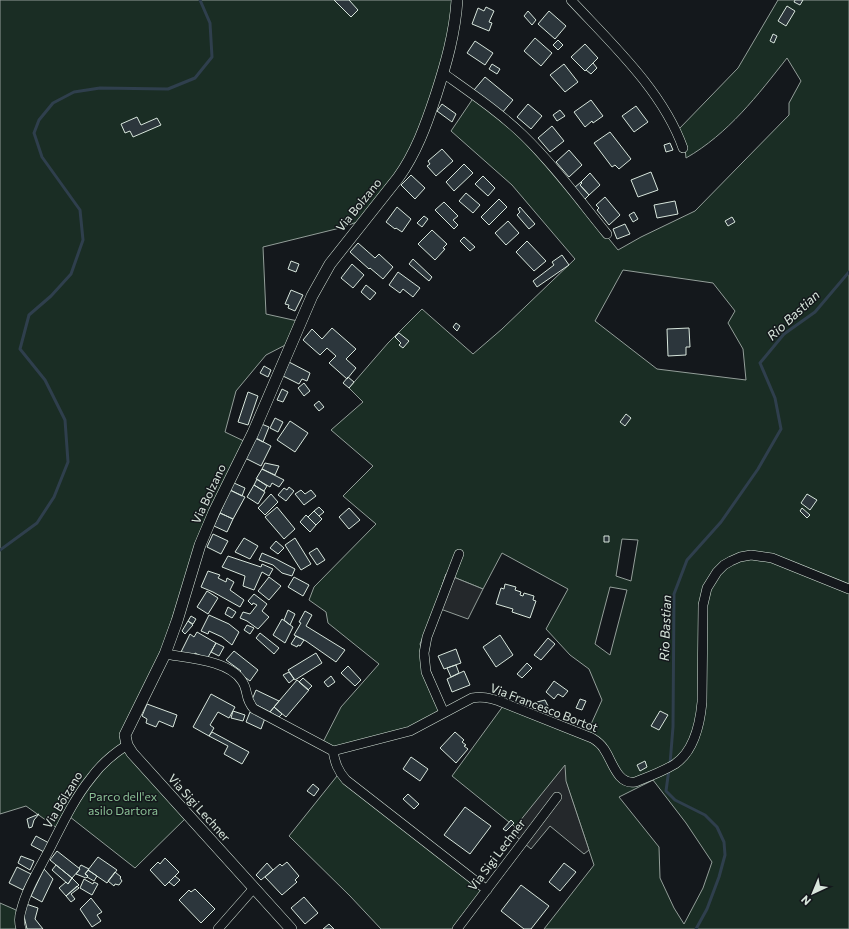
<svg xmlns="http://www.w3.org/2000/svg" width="849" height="929" font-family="Commissioner,sans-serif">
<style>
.green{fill:#1a2d24;stroke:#939e99;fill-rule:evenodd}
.parking{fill:#24282b;stroke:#939e99}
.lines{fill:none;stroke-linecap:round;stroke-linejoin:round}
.stream{stroke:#2f3f4d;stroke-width:3}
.building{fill:#2c363c;stroke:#d8e6dc}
.minor-casing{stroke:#d8e6dc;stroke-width:10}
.tertiary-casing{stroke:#d8e6dc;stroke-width:12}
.minor{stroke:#14181c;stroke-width:9}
.tertiary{stroke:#14181c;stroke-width:11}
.labels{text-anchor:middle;stroke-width:3;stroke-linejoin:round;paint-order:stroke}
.street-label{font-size:12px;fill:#d8e6dc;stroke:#14181c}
.park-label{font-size:12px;fill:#8ac095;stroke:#14181c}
.water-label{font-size:13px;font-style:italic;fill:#d8e6dc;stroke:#14181c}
</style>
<rect width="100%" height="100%" fill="#14181c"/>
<path class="green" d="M0,0H453L449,38L440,72L409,155L360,221L340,228L263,247L266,314L302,322L295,340L266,355L236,391L225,432L246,442L188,570L160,656L121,738L190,814L135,868L65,813L57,828L26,806L0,814Z
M778,0H849V929H544L594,865L566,782L525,835L452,776L506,702L587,733L602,700L589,669L570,655L546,629L568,589L502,553L483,589L446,574L435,607L420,644L446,711L416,732L352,749L320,748L341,707L379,664L328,623L326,612L309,600L314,587L376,524L343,496L373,466L331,430L363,402L349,388L388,343L422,309L473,354L502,329L575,259L512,185L451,131L474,97L502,118L560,178L618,250L641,237L695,211L789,115V103L801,81L787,58C758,95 728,134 686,158L685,148L678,130L738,68ZM623,270L713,283L735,311L728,323L743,349L746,380L657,369L595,321ZM622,539L638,540L631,581L616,576ZM610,587L627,590L610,655L595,644ZM653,780L686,823L712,862L703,888L684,924L674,908L660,878L659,847L619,797Z
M337,776L412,829L490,890L460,929H381L350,896L289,836Z
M0,903L16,910L18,928L17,929H0Z"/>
<path class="parking" d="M446,574L483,589L468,619L435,607Z
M565,765L566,781L589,850L584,854L550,826L531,849L511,832Z"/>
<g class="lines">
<path class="stream" d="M0,550L37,523L54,497L68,462L65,420L45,380L20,349L29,315L51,296L71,274L83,240L80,210L42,157L34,133L39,120L53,103L74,92L100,88L168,89L195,78L212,57L210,23L200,0
M670,764L673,727L674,594L687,560L721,522L758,469L781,429L775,398L760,363L784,334L815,312L849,272
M669,769L666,791L675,800L705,815L717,827L724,842L725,855L719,877L707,909L696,929"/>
</g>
<path class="building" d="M334,0H349L358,10L351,17Z
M795,0H803L800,5L794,2Z
M787,6L795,11L786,26L778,21Z
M486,7L494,11L489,22L492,23L489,31L472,24L478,8L484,11Z
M528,11L536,20L532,25L524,16Z
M549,11L566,26L555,39L538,24Z
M773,34L777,36L774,43L770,41Z
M535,38L552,53L541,66L524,51Z
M558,40L563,45L558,50L553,45Z
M475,41L493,53L485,65L467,53Z
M585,44L598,58L585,71L571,57Z
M593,63L597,68L591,74L586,70Z
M492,64L500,69L497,74L489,69Z
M564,64L578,82L565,92L550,75Z
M485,77L513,100L502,113L474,90Z
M591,100L603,116L593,123L592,121L585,127L574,112Z
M442,104L456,114L452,122L437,111Z
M528,104L542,116L531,129L517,117Z
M636,106L648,122L634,132L622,116Z
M560,110L565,116L557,121L553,115Z
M137,117L141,125L157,118L161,125L133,137L130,131L125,133L121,124Z
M552,126L564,141L550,152L538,138Z
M610,132L631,159L619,169L615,165L612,167L594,143Z
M670,143L673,150L666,152L664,145Z
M442,149L453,161L436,176L427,166L430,164L428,161Z
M569,150L582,165L569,177L556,162Z
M464,164L473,173L454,191L446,182Z
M651,172L658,190L638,197L631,180Z
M590,173L600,185L589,195L580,185L582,183L581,182Z
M411,175L425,188L415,199L401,185Z
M483,176L495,188L488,196L475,184Z
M581,182L582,183L580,185L589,195L585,199L574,188Z
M466,193L480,205L473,213L459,201Z
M605,197L620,215L609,225L597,210L599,208L596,205Z
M499,199L507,207L489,225L481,217Z
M675,201L678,214L657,218L654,205Z
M444,202L458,216L453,220L458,225L454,229L435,210Z
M397,207L411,219L402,232L396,228L395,229L386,222Z
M520,207L535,224L529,229L517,215L520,212L518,209Z
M634,212L638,219L633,222L629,215Z
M424,216L428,219L422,227L417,223Z
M732,217L735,222L728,226L725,221Z
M508,221L519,233L506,245L495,233Z
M625,224L630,234L617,239L613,229Z
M432,230L447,244L443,248L445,249L435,260L418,244Z
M464,237L475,247L470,251L460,241Z
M527,241L546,261L534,271L516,252Z
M358,243L375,258L379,254L393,267L383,279L370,268L369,269L350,252Z
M562,255L569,265L537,287L533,281L554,265L552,262Z
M413,259L432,277L429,281L409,264Z
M291,261L299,264L296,272L288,269Z
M352,264L364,275L353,288L341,278Z
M398,272L420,288L413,297L403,289L400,293L389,285Z
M366,285L376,293L370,300L361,292Z
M291,290L303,295L295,311L288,308L289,305L285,304Z
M456,323L460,326L457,331L453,327Z
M332,328L356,349L346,359L356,368L347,379L329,363L336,356L327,348L320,355L303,340L312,329L322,339Z
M689,328L690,347H686V355L668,356L667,329Z
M399,333L409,341L403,348L399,345L401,343L395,337Z
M289,362L310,373L307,381L302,379L299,384L283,376Z
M264,366L271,370L268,377L260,373Z
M348,377L354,382L349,388L343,383Z
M304,383L310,391L304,396L298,388Z
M282,389L288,392L283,402L277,400Z
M248,392L258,396L248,425L238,422Z
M319,401L324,407L319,411L314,405Z
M626,414L631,418L625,426L620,422Z
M275,418L283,422L278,432L270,428Z
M290,421L308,433L295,452L277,440Z
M259,423L269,427L263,442L253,437Z
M256,438L271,446L261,466L245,458Z
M265,463L279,466L275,475L262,469Z
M262,469L284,480L279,487L272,483L270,487L256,479Z
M257,479L267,486L264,491L254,485Z
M234,483L245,488L242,496L230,490Z
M254,485L265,492L258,504L247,497Z
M289,487L294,491L286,501L278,495L284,488L287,490Z
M230,490L245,497L233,519L220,513Z
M301,490L305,494L311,490L316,496L304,505L295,494Z
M271,494L278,502L265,515L258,508Z
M807,494L817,500L810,510L801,503Z
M277,507L295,529L284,539L265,517Z
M319,507L324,512L319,516L314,511Z
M349,508L360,520L349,529L339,517Z
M802,508L810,515L807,518L800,511Z
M314,511L322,519L316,525L308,517Z
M220,513L233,519L227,532L214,526Z
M306,515L316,525L310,532L300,522Z
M213,534L228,541L221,554L207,547Z
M604,536H609V542H604Z
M244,538L258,546L250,559L235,552Z
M295,538L311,564L301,570L285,545Z
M276,541L284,548L278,554L270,548Z
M317,548L325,560L317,565L309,553Z
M262,553L276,559L295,569L292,576L282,573L273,565L259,560Z
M228,556L261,567L262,564L273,569L269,576L262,572L254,590L243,586L245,576L222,567Z
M208,571L220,575L218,578L226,582L227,578L234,582L230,590L244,600L240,607L213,592L201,587Z
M269,577L281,586L269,600L258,591Z
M294,577L309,585L303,596L288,587Z
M505,584L516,587L515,590L521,592L520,595L523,596L524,593L534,596L533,600L536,601L530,618L512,612L513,609L496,604L501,588L504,589Z
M207,591L218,598L208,614L197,607Z
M254,594L267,604L262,611L269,617L258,629L247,621L240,618L243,612L250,614L257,605L253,603L252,605L248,601Z
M228,607L236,612L232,618L225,614Z
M288,610L295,614L290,625L284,620Z
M305,611L312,615L306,626L345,650L336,662L306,641L294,635L301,623L299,622Z
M209,615L229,624L239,632L232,645L222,637L209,631L208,634L201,631Z
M191,616L196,619L193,624L188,621Z
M282,619L293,627L285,643L273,635Z
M188,621L193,625L185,634L182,631Z
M247,625L254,628L250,634L244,630Z
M197,632L216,643L207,659L195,653L194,656L181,652L190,634L194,637Z
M260,633L279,648L274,654L256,638Z
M500,635L513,655L496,667L483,647Z
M296,636L304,640L300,646L298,645L297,647L291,644Z
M548,638L555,644L541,660L534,655Z
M216,643L224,647L219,656L211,652Z
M456,649L461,663L444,669L438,656Z
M234,651L258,670L250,681L239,673L241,671L226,660Z
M316,653L322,663L295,680L288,670Z
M527,663L532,668L522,678L517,674Z
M456,665L459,673L451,677L447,668Z
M348,666L361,680L355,686L341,673Z
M464,671L470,685L452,692L447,679Z
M289,672L294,679L289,683L283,675Z
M331,676L335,682L328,687L324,682Z
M303,678L312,686L308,690L299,682Z
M297,680L309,690L286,717L274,707Z
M554,681L568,691L563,697L558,694L554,699L546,692Z
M256,690L279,701L270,712L251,702Z
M211,694L235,707L229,718L218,712L210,725L214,728L209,736L193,727Z
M580,699L586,701L582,710L576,708Z
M545,700L548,706L539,708L537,702Z
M147,704L177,715L173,727L159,721L156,727L146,723L147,719L142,716Z
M274,707L282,714L279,717L270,712Z
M233,711L245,715L243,721L231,718Z
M660,711L668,715L659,730L651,726Z
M250,712L265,718L261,729L246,722Z
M212,732L249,752L242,764L224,754L228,746L209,736Z
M455,732L464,740L462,742L466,745L464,746L468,749L456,763L440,748Z
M411,757L428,769L420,781L403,769Z
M645,761L647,767L640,771L637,765Z
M313,784L319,789L314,796L307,791Z
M61,794L65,797L62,802L58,799Z
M408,794L419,804L414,809L403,799Z
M465,807L491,826L470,854L444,835Z
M39,814L34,820L32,827L29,828L27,819Z
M511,820L514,823L506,831L503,829Z
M36,836L49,843L44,852L31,845Z
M57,851L80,869L72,878L50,860Z
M21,856L34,861L30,870L18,863Z
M98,857L117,870L107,883L88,870Z
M165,858L179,872L165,886L150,870L158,862L160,864Z
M287,862L299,876L295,880L297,882L282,895L265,877L280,864L282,866Z
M267,863L273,870L261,880L256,875Z
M564,863L576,872L560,891L549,882Z
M56,865L72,878L68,884L52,870Z
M81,865L89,869L85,874L88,876L86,878L76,874L80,869L79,868Z
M17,867L31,874L23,890L9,883Z
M44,869L53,879L42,902L31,896Z
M88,870L97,876L94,881L87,877L88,876L85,874Z
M115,872L121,877L120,878L122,881L119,885L115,884L114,886L108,881Z
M175,876L180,880L174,886L169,882Z
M72,878L79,885L66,896L59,888L66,882L68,884Z
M84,879L93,884L94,882L98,884L92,895L80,888Z
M521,885L549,906L531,929H524L501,911Z
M77,886L79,888L71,894L75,899L71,902L66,896Z
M195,889L215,909L201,923L179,900L189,890L191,892Z
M304,897L318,913L305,924L291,908Z
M91,898L102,912L97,915L101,921L92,927L80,909Z
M26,904L38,908L35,919L43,929H27L24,916Z
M329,924L334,929H323Z"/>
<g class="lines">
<g class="minor-casing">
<path id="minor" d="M571,0C611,43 663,91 683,148
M443,73C471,93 499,112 523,135C554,165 580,201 607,234
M165,654C187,658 229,660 242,681C249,691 244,698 254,709L333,751C335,763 338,771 346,780L487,890
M444,713L426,672L424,653L427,637L459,554
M333,751L410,731L472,698C482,696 489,698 499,701L592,738C597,741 601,744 604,749C612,760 617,785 635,782C648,777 662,772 675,764C694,751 700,724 702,702L703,605L707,588L717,572L724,565L731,561L740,557L751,555L772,558L849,589
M21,929C19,923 19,917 21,911C26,890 38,871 48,852C61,827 73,800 91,778C101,764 113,754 127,745
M218,929L254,888
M457,929L557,797"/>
</g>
<g class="tertiary-casing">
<path id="tertiary" d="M291,929L132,753L127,745L125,735L165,654L177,621L200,545L214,512L253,433L312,296L330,264L398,178C416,153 426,125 436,95C446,64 455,33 457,0"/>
</g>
<use href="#minor" class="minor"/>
<use href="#tertiary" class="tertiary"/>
</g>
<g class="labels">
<g class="street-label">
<text transform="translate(359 205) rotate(-51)" y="4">Via Bolzano</text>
<text transform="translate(209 494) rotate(-65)" y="4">Via Bolzano</text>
<text transform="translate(544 708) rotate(21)" y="4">Via Francesco Bortot</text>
<text transform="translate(63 800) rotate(-59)" y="4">Via Bolzano</text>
<text transform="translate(199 808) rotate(48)" y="4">Via Sigi Lechner</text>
<text transform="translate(497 855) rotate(-53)" y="4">Via Sigi Lechner</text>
</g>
<g class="park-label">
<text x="123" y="801">Parco dell'ex<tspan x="123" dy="14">asilo Dartora</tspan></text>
</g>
<g class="water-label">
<text transform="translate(793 315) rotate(-43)" y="5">Rio Bastian</text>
<text transform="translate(665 628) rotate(-88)" y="5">Rio Bastian</text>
</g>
</g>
<g transform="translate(813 893) rotate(224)" stroke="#14181c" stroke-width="3" paint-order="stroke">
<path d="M0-3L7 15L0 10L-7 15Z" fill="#d8e6dc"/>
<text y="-6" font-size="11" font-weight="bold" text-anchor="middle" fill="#d8e6dc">N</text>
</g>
</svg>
